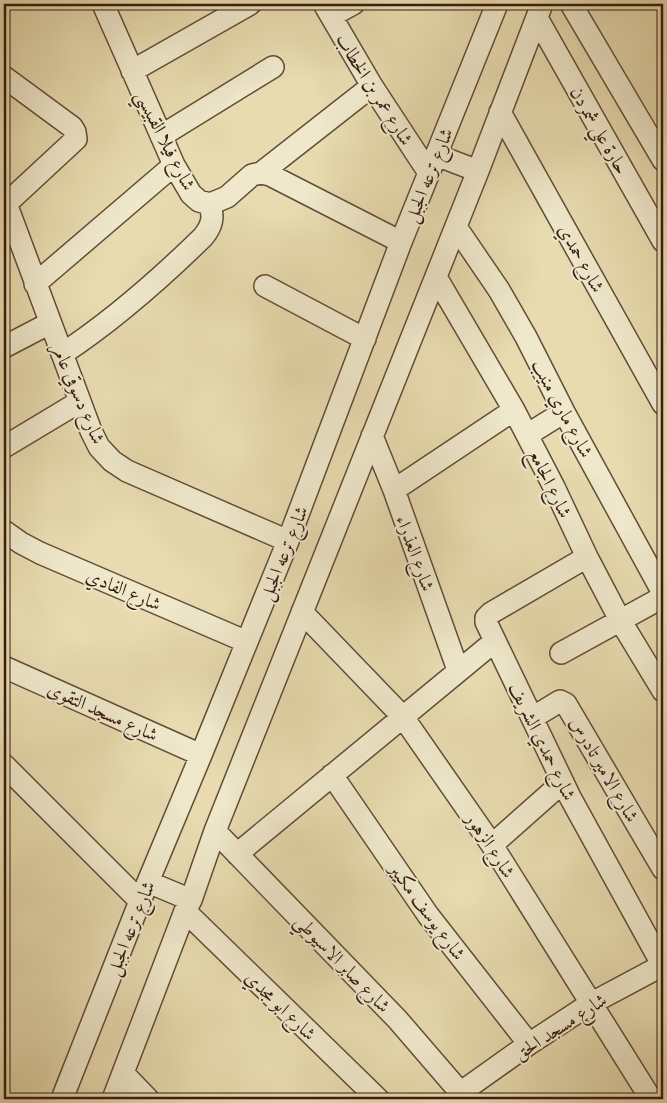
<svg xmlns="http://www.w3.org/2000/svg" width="667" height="1103" font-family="'Sorts Mill Goudy',Amiri,serif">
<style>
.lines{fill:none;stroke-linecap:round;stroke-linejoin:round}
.minor-casing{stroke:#624c38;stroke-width:24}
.minor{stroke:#efe8cb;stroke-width:21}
.labels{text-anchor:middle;stroke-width:4;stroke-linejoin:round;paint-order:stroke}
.street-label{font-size:19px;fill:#361c11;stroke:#efe8cb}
</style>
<rect width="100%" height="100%" fill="#e7dbaf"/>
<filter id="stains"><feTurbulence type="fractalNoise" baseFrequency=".004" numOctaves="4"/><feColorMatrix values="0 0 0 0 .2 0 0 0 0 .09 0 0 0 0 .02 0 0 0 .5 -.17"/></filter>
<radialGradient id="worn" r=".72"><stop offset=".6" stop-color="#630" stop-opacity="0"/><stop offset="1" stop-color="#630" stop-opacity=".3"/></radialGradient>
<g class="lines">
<g class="minor-casing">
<path id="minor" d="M103,4L174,165L191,194L199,201L210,204L227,197L252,175L261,173L270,175L401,242
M324,4L372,86L429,173
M571,4L663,160
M331,16L353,4
M537,18L663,241
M132,71L250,4
M4,77L72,127L75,132L76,139L6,204
M500,112L663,404
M161,136L273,67
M436,155L478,171
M261,173L372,86
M4,198L91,431L99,447L112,461L127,471L288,541
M456,227L499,290L526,337L564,412L663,593
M436,277L514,410L554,487L587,557L620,620L663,691
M35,284L174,165
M265,286L365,339
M4,347L50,323
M62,354C114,320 159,280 203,237C212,226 214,218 210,204
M527,435L564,412
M372,436L394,490L458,670
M4,447L79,402
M394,490L514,410
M4,531L21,543L40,553L247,642
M587,557L491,613L486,618V622L570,797L663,966
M302,612L403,717L492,845L651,1099
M561,653L663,597
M4,667L201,755
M532,718L560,701L566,704L663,869
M4,765L140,901
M332,775L428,915L529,1044
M215,831L397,1019L466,1099
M492,845L563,782
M237,854L495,641
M148,882L191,900
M185,911L378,1099
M123,1073L148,1099
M460,1093L529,1044L590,1004L663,965
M62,1099L140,901L201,755L288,541L401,242L497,4
M113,1099L185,911L191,900L215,831L478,171L542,4"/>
</g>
<use href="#minor" class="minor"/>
</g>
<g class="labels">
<g class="street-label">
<text transform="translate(375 89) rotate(58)" y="7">شارع عمر بن الخطاب</text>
<text transform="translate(600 130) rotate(60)" y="7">حارة علي شمردن</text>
<text transform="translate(166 140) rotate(63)" y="7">شارع فيلا القبيسي</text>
<text transform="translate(428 175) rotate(-68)" y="7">شارع ترعه الجبل</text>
<text transform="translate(582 258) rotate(61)" y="7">شارع حمدي</text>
<text transform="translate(79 393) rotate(67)" y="7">شارع دسوقي عامر</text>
<text transform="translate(563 408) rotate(62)" y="7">شارع ماري منيب</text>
<text transform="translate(551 483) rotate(64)" y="7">شارع الجامع</text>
<text transform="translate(283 553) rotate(-68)" y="7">شارع ترعه الجبل</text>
<text transform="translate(416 553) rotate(70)" y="7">شارع العذراء</text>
<text transform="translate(124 589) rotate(23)" y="7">شارع الفادي</text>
<text transform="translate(103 711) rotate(24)" y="7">شارع مسجد التقوى</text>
<text transform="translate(543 741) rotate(64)" y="7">شارع حمدي الشريف</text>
<text transform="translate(605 769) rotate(60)" y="7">شارع الامير تادرس</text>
<text transform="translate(491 845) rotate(57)" y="7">شارع الزهور</text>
<text transform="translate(428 911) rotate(54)" y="7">شارع يوسف مكيير</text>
<text transform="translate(130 928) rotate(-68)" y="7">شارع ترعه الجبل</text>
<text transform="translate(343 963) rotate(46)" y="7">شارع صابر الاسيوطي</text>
<text transform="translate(281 1005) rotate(44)" y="7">شارع ابو مجدي</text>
<text transform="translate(560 1026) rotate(-33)" y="7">شارع مسجد الحق</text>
</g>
</g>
<rect width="667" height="1103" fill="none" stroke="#e7dbaf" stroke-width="20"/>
<rect x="5" y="5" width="657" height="1093" fill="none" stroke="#361c11" stroke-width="2.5"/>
<rect x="10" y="10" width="647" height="1083" fill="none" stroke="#361c11"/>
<rect width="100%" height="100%" filter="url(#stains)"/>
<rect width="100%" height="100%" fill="url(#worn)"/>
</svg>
